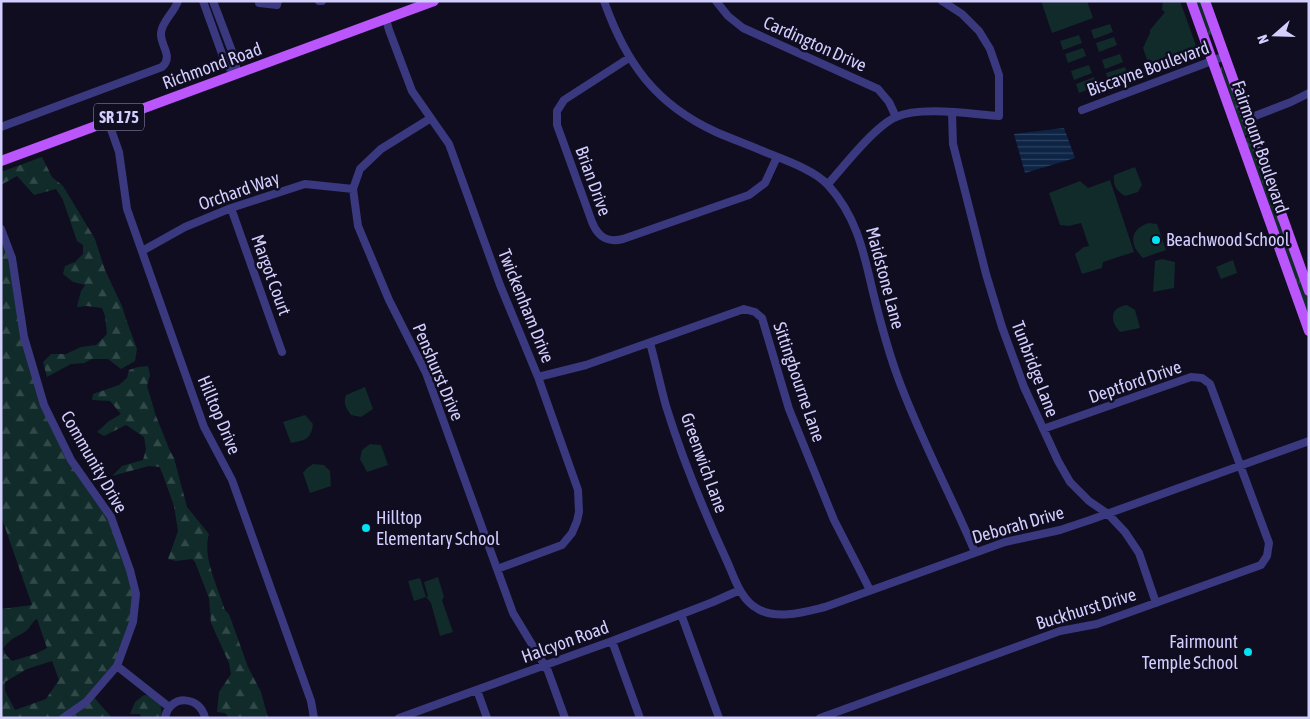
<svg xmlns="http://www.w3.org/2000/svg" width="1310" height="719" font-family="'Asap Condensed',sans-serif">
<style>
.grass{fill:url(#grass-tufts)}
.forest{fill:url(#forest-firs);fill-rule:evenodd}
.park{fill:#102b29}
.water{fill:url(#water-rules)}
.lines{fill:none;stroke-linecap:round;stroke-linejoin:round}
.minor{stroke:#3a397f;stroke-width:8}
.major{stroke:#bb56fd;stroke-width:10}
.poi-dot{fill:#03e2f5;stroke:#100d21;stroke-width:2}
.labels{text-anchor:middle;stroke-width:5;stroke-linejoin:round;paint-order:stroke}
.shield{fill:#100d21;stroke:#9894bc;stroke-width:1}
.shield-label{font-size:16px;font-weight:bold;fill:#d2cefe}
.street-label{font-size:18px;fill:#d2cefe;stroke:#100d21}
.poi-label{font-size:18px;fill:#d2cefe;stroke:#100d21;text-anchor:start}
</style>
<defs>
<pattern id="grass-tufts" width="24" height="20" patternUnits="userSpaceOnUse" patternTransform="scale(1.25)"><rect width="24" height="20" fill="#102b29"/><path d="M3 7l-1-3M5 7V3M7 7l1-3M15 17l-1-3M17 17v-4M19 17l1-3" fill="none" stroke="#324949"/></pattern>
<pattern id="forest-firs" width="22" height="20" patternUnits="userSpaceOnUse" patternTransform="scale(1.25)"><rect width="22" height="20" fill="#102b29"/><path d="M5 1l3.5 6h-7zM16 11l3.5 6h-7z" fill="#324949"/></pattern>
<pattern id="water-rules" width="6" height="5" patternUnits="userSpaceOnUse" patternTransform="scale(1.25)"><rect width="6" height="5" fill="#0d2445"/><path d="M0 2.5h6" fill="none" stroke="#2f4361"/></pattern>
</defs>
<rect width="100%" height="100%" fill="#100d21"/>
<path class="grass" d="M1193,1H1202L1214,34L1206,37Z
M1222,67L1250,134L1241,137L1220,68Z
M1250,136L1309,299V325L1242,139Z"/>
<path class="forest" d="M42,157L52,177L63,186L95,239L105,270L122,306L126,319L137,349L135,361L121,369L108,359H92L84,363L71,364L47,377L43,362L51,354H66L81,347L96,345L107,334L105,316L102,308L87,306L77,307L81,291L85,285L73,282L63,274L65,266L75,262L83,254V245L77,241L63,200L56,189L34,195L17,176L1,185V172Z
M1,236L8,246L24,337L44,405L71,460L111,517L136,594L133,622L117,666L92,695L112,718H1V609L32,605L1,516ZM37,619L47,648L35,654L12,661L6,655L3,649C12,635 21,637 29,628C32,624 33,621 37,619ZM52,661L59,680L46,699L15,710L5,691V682L27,669Z
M148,366L150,375L147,386L156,416L170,451L174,458L187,507L209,534C202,557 218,587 225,610L229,614L248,667L261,692L268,718H229L225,713L217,712L219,692L231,674L229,663L211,623L209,598L195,562L192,559L176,561L168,559L178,531L174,506L160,467L149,466L112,476L122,466L143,460L146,449L144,437L126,425L104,436L97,432L109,421L121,414L110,401L92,400L93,394L119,385L127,378L129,370L138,367Z
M144,695L152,696L161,706L162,718H141L140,714H130L135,702Z"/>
<path class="park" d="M1041,1H1087L1093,18L1052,33Z
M1163,1H1180L1199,54L1151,71L1143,48L1150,33V30L1165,12L1162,10Z
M1110,24L1113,32L1094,39L1091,30Z
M1079,35L1082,43L1063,50L1060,41Z
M1114,37L1117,45L1099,52L1096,43Z
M1083,48L1086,56L1068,63L1065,54Z
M1120,54L1123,62L1105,69L1102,60Z
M1089,65L1092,73L1074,80L1071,71Z
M1125,67L1128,75L1109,82L1106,73Z
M1094,77L1097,86L1079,93L1076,84Z
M1135,167L1142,185L1138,192L1125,196C1116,190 1113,186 1114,175Z
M1110,180L1134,252L1103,262L1102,268L1082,274L1075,254L1084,247L1089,246L1081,223L1069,226L1060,225L1049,193L1080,181L1088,188Z
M1149,223L1157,224L1166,250L1143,258C1129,245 1129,229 1149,223Z
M1162,259L1175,262L1174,288L1153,292L1155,261Z
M1233,260L1237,273L1221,279L1216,267Z
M1127,305L1135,310L1140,328L1120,332C1110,321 1109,308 1127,305Z
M365,387L373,409L361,417L351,415C346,408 343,403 346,395Z
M305,415L313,424C311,440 305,440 291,443L283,422Z
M370,444L381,445L388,465L367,472L360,459L362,450Z
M313,464L324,465L330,471L331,486L310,493L303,473L307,468Z
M438,577L444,597L442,600L453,632L440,636L431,603L426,597L414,601L408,581L420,578L426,597L428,596L424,582Z"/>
<path class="water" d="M1064,128L1075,158L1025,173L1014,134Z"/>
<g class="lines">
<path class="minor" d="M203,1L226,65L236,74
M213,1L236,62V74
M259,1V3L277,5L278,1
M319,1H322
M604,1C626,63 655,104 716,132C732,139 749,145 765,152C785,160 814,170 828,185C856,216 863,249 872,288C879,317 887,347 897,375C919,436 950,493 975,552
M716,1L728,16L743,28L878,89L889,102L896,117
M386,19L389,30L412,91L449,144L500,285L538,377L578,490L579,512L577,521L572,533L562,545L497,569
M629,58L564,100L557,111V125L592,222C598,237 607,243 623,239L749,195L765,183L777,157
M1082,110L1225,56
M952,113L953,144L986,274L1002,327L1024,387L1058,461L1070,482L1089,501L1108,514L1125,532L1139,553L1156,603
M431,118L381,149L360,169L353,189L358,226L389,300L426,373L513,613L548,671L565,718
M1247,119L1291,102L1309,93
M108,121L119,152L127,209L204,427L232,480L311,701L314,718
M1,127L162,67C174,56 160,46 161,33C162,21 174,13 178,1
M828,184C844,166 875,126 896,117C920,106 971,114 999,116V75L990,49L979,31L962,14L942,1
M231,208L282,352
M1,229L12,258L24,337L44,405L71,460L111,517L130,570L136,594L133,622L117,666L86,702L63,718
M142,251L185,227L231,208L305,184L353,189
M650,343C656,364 660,385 666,406C682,458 703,509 726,559C734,576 740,600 758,609C777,620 804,612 825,607L1005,542L1060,530L1090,520L1309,441
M538,377L586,365L744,309L755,312L762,318L789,409L834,520L870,590
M681,614L719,718
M612,641L640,718
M117,666L169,707
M477,690L487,718
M165,718C169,694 200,695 205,718
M399,718L612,641L713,602L740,590
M820,718L1060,631L1097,624L1261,565L1267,556L1269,543L1210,384L1202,378L1191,377L1043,429"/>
<path class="major" d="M1191,1L1309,331
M1205,1L1309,291
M1,161L434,1"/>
</g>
<g class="poi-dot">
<circle cx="1156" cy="240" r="5"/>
<circle cx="366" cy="528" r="5"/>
<circle cx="1248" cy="652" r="5"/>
</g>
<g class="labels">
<rect class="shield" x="94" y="103.5" width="50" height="27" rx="4"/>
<g class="shield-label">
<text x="119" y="123">SR 175</text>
</g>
<g class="street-label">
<text transform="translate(815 44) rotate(24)" y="6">Cardington Drive</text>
<text transform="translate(212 66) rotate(-20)" y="6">Richmond Road</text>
<text transform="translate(1148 69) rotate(-20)" y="6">Biscayne Boulevard</text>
<text transform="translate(1260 147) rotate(71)" y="6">Fairmount Boulevard</text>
<text transform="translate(593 181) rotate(70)" y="6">Brian Drive</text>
<text transform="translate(239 191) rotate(-19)" y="6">Orchard Way</text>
<text transform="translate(271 275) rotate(70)" y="6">Margot Court</text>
<text transform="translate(885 278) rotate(75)" y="6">Maidstone Lane</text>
<text transform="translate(526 306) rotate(68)" y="6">Twickenham Drive</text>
<text transform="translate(1035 369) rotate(69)" y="6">Tunbridge Lane</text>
<text transform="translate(438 372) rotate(67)" y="6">Penshurst Drive</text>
<text transform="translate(799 382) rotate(71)" y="6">Sittingbourne Lane</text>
<text transform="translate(1135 382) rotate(-19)" y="6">Deptford Drive</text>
<text transform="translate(219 415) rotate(67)" y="6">Hilltop Drive</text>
<text transform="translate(94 462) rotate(60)" y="6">Community Drive</text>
<text transform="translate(704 463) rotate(70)" y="6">Greenwich Lane</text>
<text transform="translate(1018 525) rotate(-16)" y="6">Deborah Drive</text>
<text transform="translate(1086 609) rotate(-17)" y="6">Buckhurst Drive</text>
<text transform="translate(565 642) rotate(-20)" y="6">Halcyon Road</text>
</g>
<g class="poi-label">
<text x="1166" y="246">Beachwood School</text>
<text x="376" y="524">Hilltop<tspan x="376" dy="21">Elementary School</tspan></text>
<text x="1238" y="648" text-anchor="end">Fairmount<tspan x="1238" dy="21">Temple School</tspan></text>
</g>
</g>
<rect width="1310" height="719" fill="none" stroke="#d2cefe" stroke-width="5"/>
<g transform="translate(1275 35) rotate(250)" stroke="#100d21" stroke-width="4" paint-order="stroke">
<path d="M0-4L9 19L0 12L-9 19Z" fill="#d2cefe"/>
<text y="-8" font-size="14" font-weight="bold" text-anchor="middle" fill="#d2cefe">N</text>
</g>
</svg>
